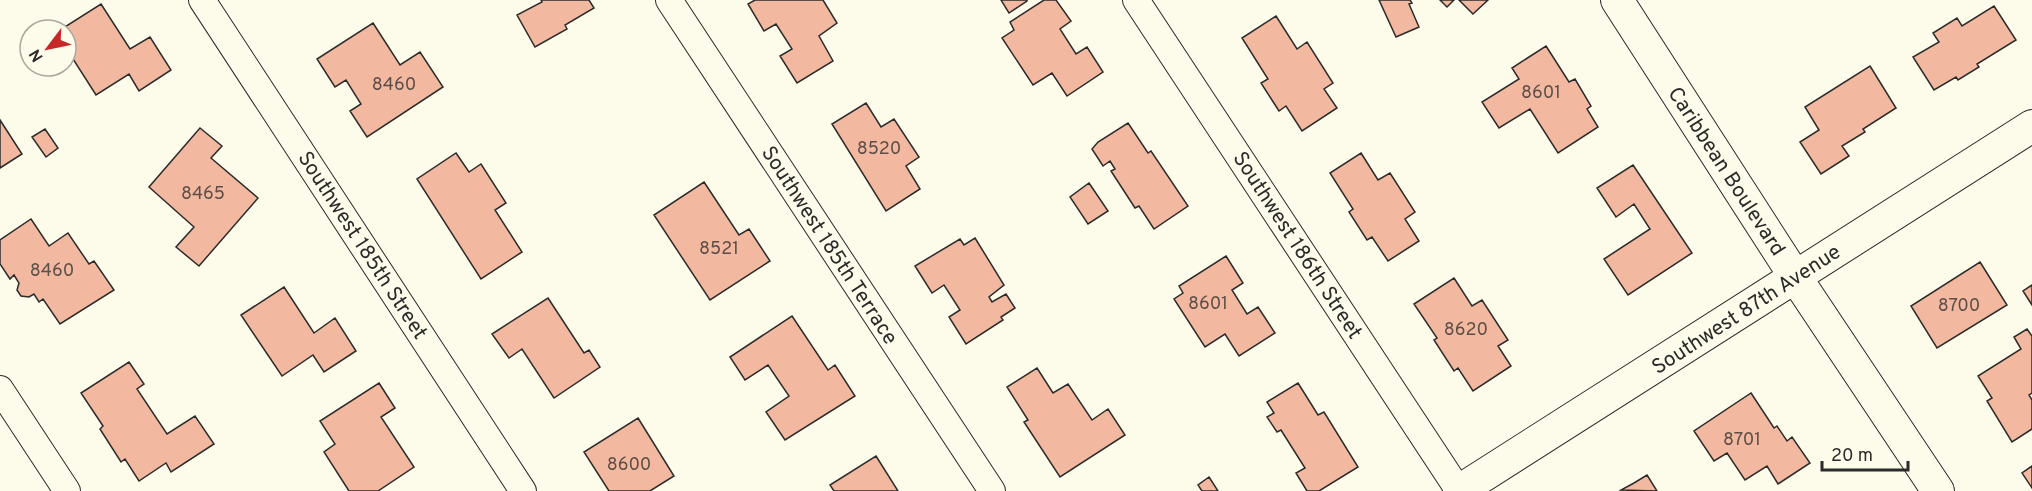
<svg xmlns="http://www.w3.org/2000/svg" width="2032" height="491" font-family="Overpass,sans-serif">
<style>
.building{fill:#f2b8a0;stroke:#2b2b2b;stroke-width:1.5}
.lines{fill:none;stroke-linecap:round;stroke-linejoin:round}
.minor-casing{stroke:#2b2b2b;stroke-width:28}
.tertiary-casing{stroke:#2b2b2b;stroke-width:34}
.minor{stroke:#fdfbea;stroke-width:26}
.tertiary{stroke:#fdfbea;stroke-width:32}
.labels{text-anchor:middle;stroke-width:4.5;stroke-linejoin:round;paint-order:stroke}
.number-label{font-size:18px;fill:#5d4e48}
.street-label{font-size:21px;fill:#2b2b2b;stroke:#fdfbea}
</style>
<rect width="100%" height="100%" fill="#fdfbea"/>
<path class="building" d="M541,0H589L594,8L565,25L567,29L535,47L517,15L542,2Z
M755,0H823L837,23L819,36L833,61L797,83L780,56L792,49L776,24L764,31L748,4Z
M1001,0H1027V1L1009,13Z
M1044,0H1056L1071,21L1060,29L1076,54L1087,47L1103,72L1067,96L1052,73L1033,85L1002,38L1014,30L1010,22Z
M1379,0H1410L1412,3L1409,4L1419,27L1396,37Z
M1440,0H1454L1447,7Z
M1459,0H1488L1473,14Z
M101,4L130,49L150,37L171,70L139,91L129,74L96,95L66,48V30H60Z
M1994,6L2016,40L1977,64L1979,67L1958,80L1956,77L1934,90L1913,57L1939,42L1933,33L1957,18L1962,26Z
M1276,16L1297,49L1307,42L1333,83L1324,89L1337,108L1302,131L1286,106L1279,111L1261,83L1268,79L1242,38Z
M373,23L400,65L420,52L443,87L367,137L350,111L361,104L346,80L335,87L317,59Z
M1546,46L1569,82L1575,79L1591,106L1587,109L1598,127L1558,153L1530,109L1499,128L1482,102L1519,79L1512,68Z
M1870,66L1896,108L1863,129L1865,132L1842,146L1849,156L1821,174L1800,142L1819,130L1805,107Z
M866,103L881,127L894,119L919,157L906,166L920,189L886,211L832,124Z
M0,120L22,154L0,168Z
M1128,123L1148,153L1151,151L1188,206L1154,229L1139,206L1135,208L1111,171L1115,169L1110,161L1103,166L1092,149L1098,142Z
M200,128L222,146L211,158L258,198L199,266L176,247L194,227L149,187Z
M45,129L58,148L46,157L32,137Z
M456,153L469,172L481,164L506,203L495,210L522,252L481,279L417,179Z
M1361,153L1378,180L1390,173L1415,212L1405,219L1419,241L1388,261L1372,237L1367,240L1349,212L1353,209L1330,173Z
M1633,165L1692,253L1628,295L1604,259L1650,229L1634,204L1616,217L1597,188Z
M704,182L739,235L749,229L770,261L710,300L654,215Z
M1089,183L1108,211L1088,224L1070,197Z
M31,219L49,246L68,233L89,264L94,261L114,290L60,324L43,299L39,302L34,294L29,297L21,296L17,290L19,283L14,275L10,279L0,264V240Z
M975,238L1004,285L989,297L992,302L1006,294L1015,308L1001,317L1003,320L966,344L949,317L960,310L944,285L932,293L915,266L960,239L964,245Z
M1226,256L1243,283L1232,290L1247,314L1258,307L1275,333L1239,356L1225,334L1205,347L1174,299L1183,293L1179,286Z
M1980,262L2007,305L1937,348L1911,306Z
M1454,278L1472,306L1482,300L1508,340L1498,346L1511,366L1473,391L1458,368L1454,371L1434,340L1437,338L1414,304Z
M2032,285V305L2023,291Z
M284,287L314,333L335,318L356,351L324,372L313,355L282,376L241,315Z
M548,298L584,353L589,350L600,367L554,398L522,349L509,358L492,334Z
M792,316L828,370L835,365L855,396L785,440L766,412L789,396L768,365L745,380L730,357Z
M2027,329L2032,336V393L2029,395L2032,400V429L2012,442L1987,401L1992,398L1978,376L2021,349L2014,337Z
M129,362L144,384L137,389L167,434L195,416L214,444L171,472L166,463L139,481L125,459L121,462L100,429L103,426L81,393Z
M1037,368L1053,393L1068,384L1092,420L1108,409L1125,435L1060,477L1024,422L1028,420L1007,387Z
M379,383L395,408L381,417L414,467L378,491H349L324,452L335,444L320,421Z
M1298,383L1318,415L1324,412L1358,467L1319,491H1307L1296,473L1305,468L1281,430L1277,432L1267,417L1274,413L1267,402Z
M1751,393L1774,428L1777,426L1787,441L1792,437L1810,463L1778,484L1767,466L1745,480L1727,453L1714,461L1694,431Z
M638,418L674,476L650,491H609L584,452Z
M876,456L898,491H834L830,485Z
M2032,466V488L2022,473Z
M1647,475L1657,491L1621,490L1634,483Z
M1209,477L1218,491H1202L1198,485Z"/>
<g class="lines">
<g class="minor-casing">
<path id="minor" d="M202,0L523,491
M669,0L992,491
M1136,0L1459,491
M0,389L67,491"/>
</g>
<g class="tertiary-casing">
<path id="tertiary" d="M1617,0L1796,278L1938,491
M1459,491L2032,126"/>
</g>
<use href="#minor" class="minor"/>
<use href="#tertiary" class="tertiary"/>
</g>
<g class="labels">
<g class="number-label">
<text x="394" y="90">8460</text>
<text x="1541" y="98">8601</text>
<text x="879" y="154">8520</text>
<text x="203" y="199">8465</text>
<text x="719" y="254">8521</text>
<text x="52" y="276">8460</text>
<text x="1208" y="309">8601</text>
<text x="1959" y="311">8700</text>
<text x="1466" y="335">8620</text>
<text x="1742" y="445">8701</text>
<text x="629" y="470">8600</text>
</g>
<g class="street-label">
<text transform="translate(1727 171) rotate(57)" y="7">Caribbean Boulevard</text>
<text transform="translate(363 245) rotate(57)" y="7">Southwest 185th Street</text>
<text transform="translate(830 245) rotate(57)" y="7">Southwest 185th Terrace</text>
<text transform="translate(1298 245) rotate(57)" y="7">Southwest 186th Street</text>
<text transform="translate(1746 309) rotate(-33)" y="7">Southwest 87th Avenue</text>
</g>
</g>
<g transform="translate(48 48) rotate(238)"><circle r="28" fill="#fdfbea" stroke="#a9a89e" stroke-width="1.5"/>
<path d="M0-4.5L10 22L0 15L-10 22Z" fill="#c62828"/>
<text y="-9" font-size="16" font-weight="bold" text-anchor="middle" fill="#2b2b2b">N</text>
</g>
<path d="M1822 461v9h86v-9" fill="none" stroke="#2b2b2b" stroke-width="3"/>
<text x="1831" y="461" font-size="18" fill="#2b2b2b" stroke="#fdfbea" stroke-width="4.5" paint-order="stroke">20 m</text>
</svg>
